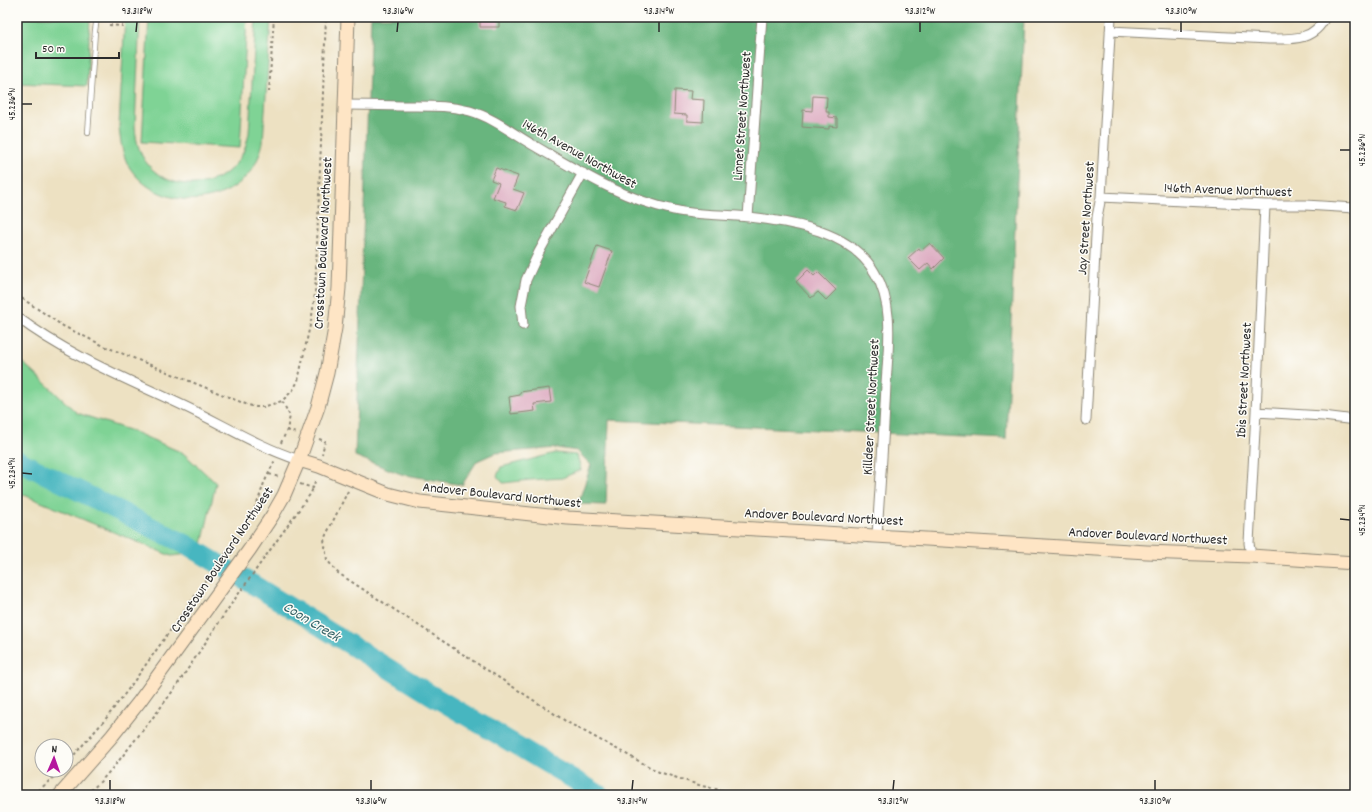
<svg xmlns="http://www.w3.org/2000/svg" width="1372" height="812" font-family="Dekko,sans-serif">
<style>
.green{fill:#7fd395;stroke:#557f60}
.forest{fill:#67b57e;stroke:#497054}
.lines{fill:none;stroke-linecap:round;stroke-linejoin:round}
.river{stroke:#47b6c0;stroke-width:20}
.building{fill:#ddabc1}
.lane-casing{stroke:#8c8676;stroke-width:6}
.street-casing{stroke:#8c8676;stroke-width:11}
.secondary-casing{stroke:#8c8676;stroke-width:15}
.path{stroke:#8c8676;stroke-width:2;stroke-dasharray:3 3;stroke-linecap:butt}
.lane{stroke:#fff;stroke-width:4.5}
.street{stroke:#fff;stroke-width:9}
.secondary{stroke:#fee5c5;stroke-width:13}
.ticks{fill:none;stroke:#2b2b2b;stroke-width:1.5}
.labels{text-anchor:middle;stroke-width:3;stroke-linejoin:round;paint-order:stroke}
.street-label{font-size:14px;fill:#2b2b2b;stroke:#fdfcf7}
.water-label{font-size:15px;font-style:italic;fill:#366367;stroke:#fdfcf7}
.neatline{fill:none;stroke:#2b2b2b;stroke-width:1.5}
.ticks-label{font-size:10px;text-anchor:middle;fill:#2b2b2b}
</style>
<rect width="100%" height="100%" fill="#fdfcf7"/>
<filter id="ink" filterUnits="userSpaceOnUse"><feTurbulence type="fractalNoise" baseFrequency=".025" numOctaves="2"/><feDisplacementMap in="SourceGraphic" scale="8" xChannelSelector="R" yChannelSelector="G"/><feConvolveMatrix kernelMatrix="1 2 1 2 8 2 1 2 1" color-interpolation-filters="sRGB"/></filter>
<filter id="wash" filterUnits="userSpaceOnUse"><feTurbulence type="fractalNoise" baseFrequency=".012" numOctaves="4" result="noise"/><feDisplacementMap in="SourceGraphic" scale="16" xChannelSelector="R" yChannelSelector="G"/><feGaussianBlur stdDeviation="0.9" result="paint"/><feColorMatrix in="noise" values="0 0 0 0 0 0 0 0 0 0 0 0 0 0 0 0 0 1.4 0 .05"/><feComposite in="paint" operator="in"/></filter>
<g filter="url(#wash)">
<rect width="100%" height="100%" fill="#ede1c2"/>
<path class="green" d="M17,17H90L87,86L17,83Z
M125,17H140L135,126C136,143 140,158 153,170C178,193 222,187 239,159C245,151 247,143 249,133L256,17H271L263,142C261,151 258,160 253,168C224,211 155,210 128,165C122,153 120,139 119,126Z
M149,17H247L240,148L142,142Z
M17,358L30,369L77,413L132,431L183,453L216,483L200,553L171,556L17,492Z
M556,453L577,455L581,470L562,478L530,480L503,483L497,476L501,467Z"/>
<path class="forest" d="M371,17H1024L1006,439L609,420L606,505L578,504L591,465L577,451L557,448L495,453L477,461L462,485L401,474L355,456Z"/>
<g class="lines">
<path class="river" d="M17,460L187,545L257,587L433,696L600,795"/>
</g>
<g id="blocks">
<path class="building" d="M480,17H499V27H480Z
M675,90L691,91L690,99L704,100L703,122L687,121V115L674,114Z
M813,96L827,97L826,112H829V117L837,118V127L829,126V129L802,127L803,110L812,111Z
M496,168L518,176L513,189L524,193L517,210L505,206L506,202L493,198L499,183L491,180Z
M930,243L944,258L933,269L928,263L920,270L908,258L919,248L921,251Z
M597,246L612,251L599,287L584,282Z
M808,270L814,276L818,272L836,290L826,300L818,292L811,298L796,282Z
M549,388L551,402L534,404L535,411L511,414L509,397L520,395V392Z"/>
</g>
</g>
<g filter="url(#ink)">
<use href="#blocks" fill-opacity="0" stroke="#8c8676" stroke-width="1"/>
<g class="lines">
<g class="lane-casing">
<path id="lane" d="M88,133L95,31L97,17"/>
</g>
<g class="street-casing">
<path id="street" d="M1110,31L1269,39C1292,39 1314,41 1325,17
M345,105C368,105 392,106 416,106C435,106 452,106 470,111C494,118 512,133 533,145C578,171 622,199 674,210C698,216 724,214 749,217C793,222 851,231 875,273C895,306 888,348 886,384C884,435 880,485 877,536
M1101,197L1265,205H1305L1355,208
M748,217L762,17
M17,317C67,355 127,379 184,406C222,424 259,447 299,460
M523,325L521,306L526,280L539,252L583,173
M1256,412L1323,416L1355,420
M1086,420L1097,217L1101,197L1111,17
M1251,556L1249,543L1256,412L1265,205"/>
</g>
<g class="secondary-casing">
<path id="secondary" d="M299,460L319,466L388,494L420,502L568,518L1147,552L1251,556L1355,563
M60,795L112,736L139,702L250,549L272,516L284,495L299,460L318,407L327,373L335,328L339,288L348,17"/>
</g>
<path class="path" d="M109,25L122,26L123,17
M269,92L274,17
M17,295L63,326L104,346L248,405L256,407H263L282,401
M287,430L296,433
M319,439L325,441L322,454
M281,443L287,430L290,416L282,401L293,390L298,381L312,316L315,294L326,17
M269,474L279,477
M300,484L313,488L316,478
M348,491L324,539L327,560L338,573L567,722L659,772L702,786L743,795
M66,764L104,721L127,691L235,540L252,514L258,501L264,483L275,460
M34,795L61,770
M86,795L102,780L117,763L158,711L175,688L232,603L311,493L313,488"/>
<use href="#lane" class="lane"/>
<use href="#street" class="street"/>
<use href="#secondary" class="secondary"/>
</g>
</g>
<path class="ticks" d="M136,32L137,22M397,32L398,22M659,32V22M920,32V22M1181,32V22M22,104H32M1340,150H1350M22,473L32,474M1340,519L1350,520M110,790V780M371,790V780M632,790L633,780M893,790L894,780M1155,790V780"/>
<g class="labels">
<g class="street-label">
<text transform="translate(741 116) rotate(-86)" y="5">Linnet Street Northwest</text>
<text transform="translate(580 153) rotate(29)" y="5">146th Avenue Northwest</text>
<text transform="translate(1228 189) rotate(2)" y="5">146th Avenue Northwest</text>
<text transform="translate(1085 218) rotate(-86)" y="5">Jay Street Northwest</text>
<text transform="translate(322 243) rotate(-87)" y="5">Crosstown Boulevard Northwest</text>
<text transform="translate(1243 380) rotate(-87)" y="5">Ibis Street Northwest</text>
<text transform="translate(870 407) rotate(-87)" y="5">Killdeer Street Northwest</text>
<text transform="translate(502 494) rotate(6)" y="5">Andover Boulevard Northwest</text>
<text transform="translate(824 516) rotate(3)" y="5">Andover Boulevard Northwest</text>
<text transform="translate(1148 535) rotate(3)" y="5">Andover Boulevard Northwest</text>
<text transform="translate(221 559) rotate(-56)" y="5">Crosstown Boulevard Northwest</text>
</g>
<g class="water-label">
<text transform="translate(312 621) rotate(31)" y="5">Coon Creek</text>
</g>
</g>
<rect width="1372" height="812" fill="none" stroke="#fdfcf7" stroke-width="44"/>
<g transform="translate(54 758) rotate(2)"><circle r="19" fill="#fdfcf7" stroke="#a9a8a5"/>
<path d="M0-3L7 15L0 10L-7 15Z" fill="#b5179e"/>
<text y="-6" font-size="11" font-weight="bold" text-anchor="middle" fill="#2b2b2b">N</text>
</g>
<path d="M36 52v6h83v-6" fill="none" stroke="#2b2b2b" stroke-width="2"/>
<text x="42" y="52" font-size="12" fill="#2b2b2b" stroke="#fdfcf7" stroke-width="3" paint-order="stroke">50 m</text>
<rect x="22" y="22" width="1328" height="768" class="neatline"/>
<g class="ticks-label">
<text x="137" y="14">93.318°W</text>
<text x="398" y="14">93.316°W</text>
<text x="659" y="14">93.314°W</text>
<text x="920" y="14">93.312°W</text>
<text x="1181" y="14">93.310°W</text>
<text transform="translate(11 104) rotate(-90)" y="4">45.236°N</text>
<text transform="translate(1361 150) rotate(-90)" y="4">45.236°N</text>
<text transform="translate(11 473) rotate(-90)" y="4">45.234°N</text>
<text transform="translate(1361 520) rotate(-90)" y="4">45.234°N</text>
<text x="110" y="804">93.318°W</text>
<text x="371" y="804">93.316°W</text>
<text x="632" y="804">93.314°W</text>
<text x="893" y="804">93.312°W</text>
<text x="1155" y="804">93.310°W</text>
</g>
</svg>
